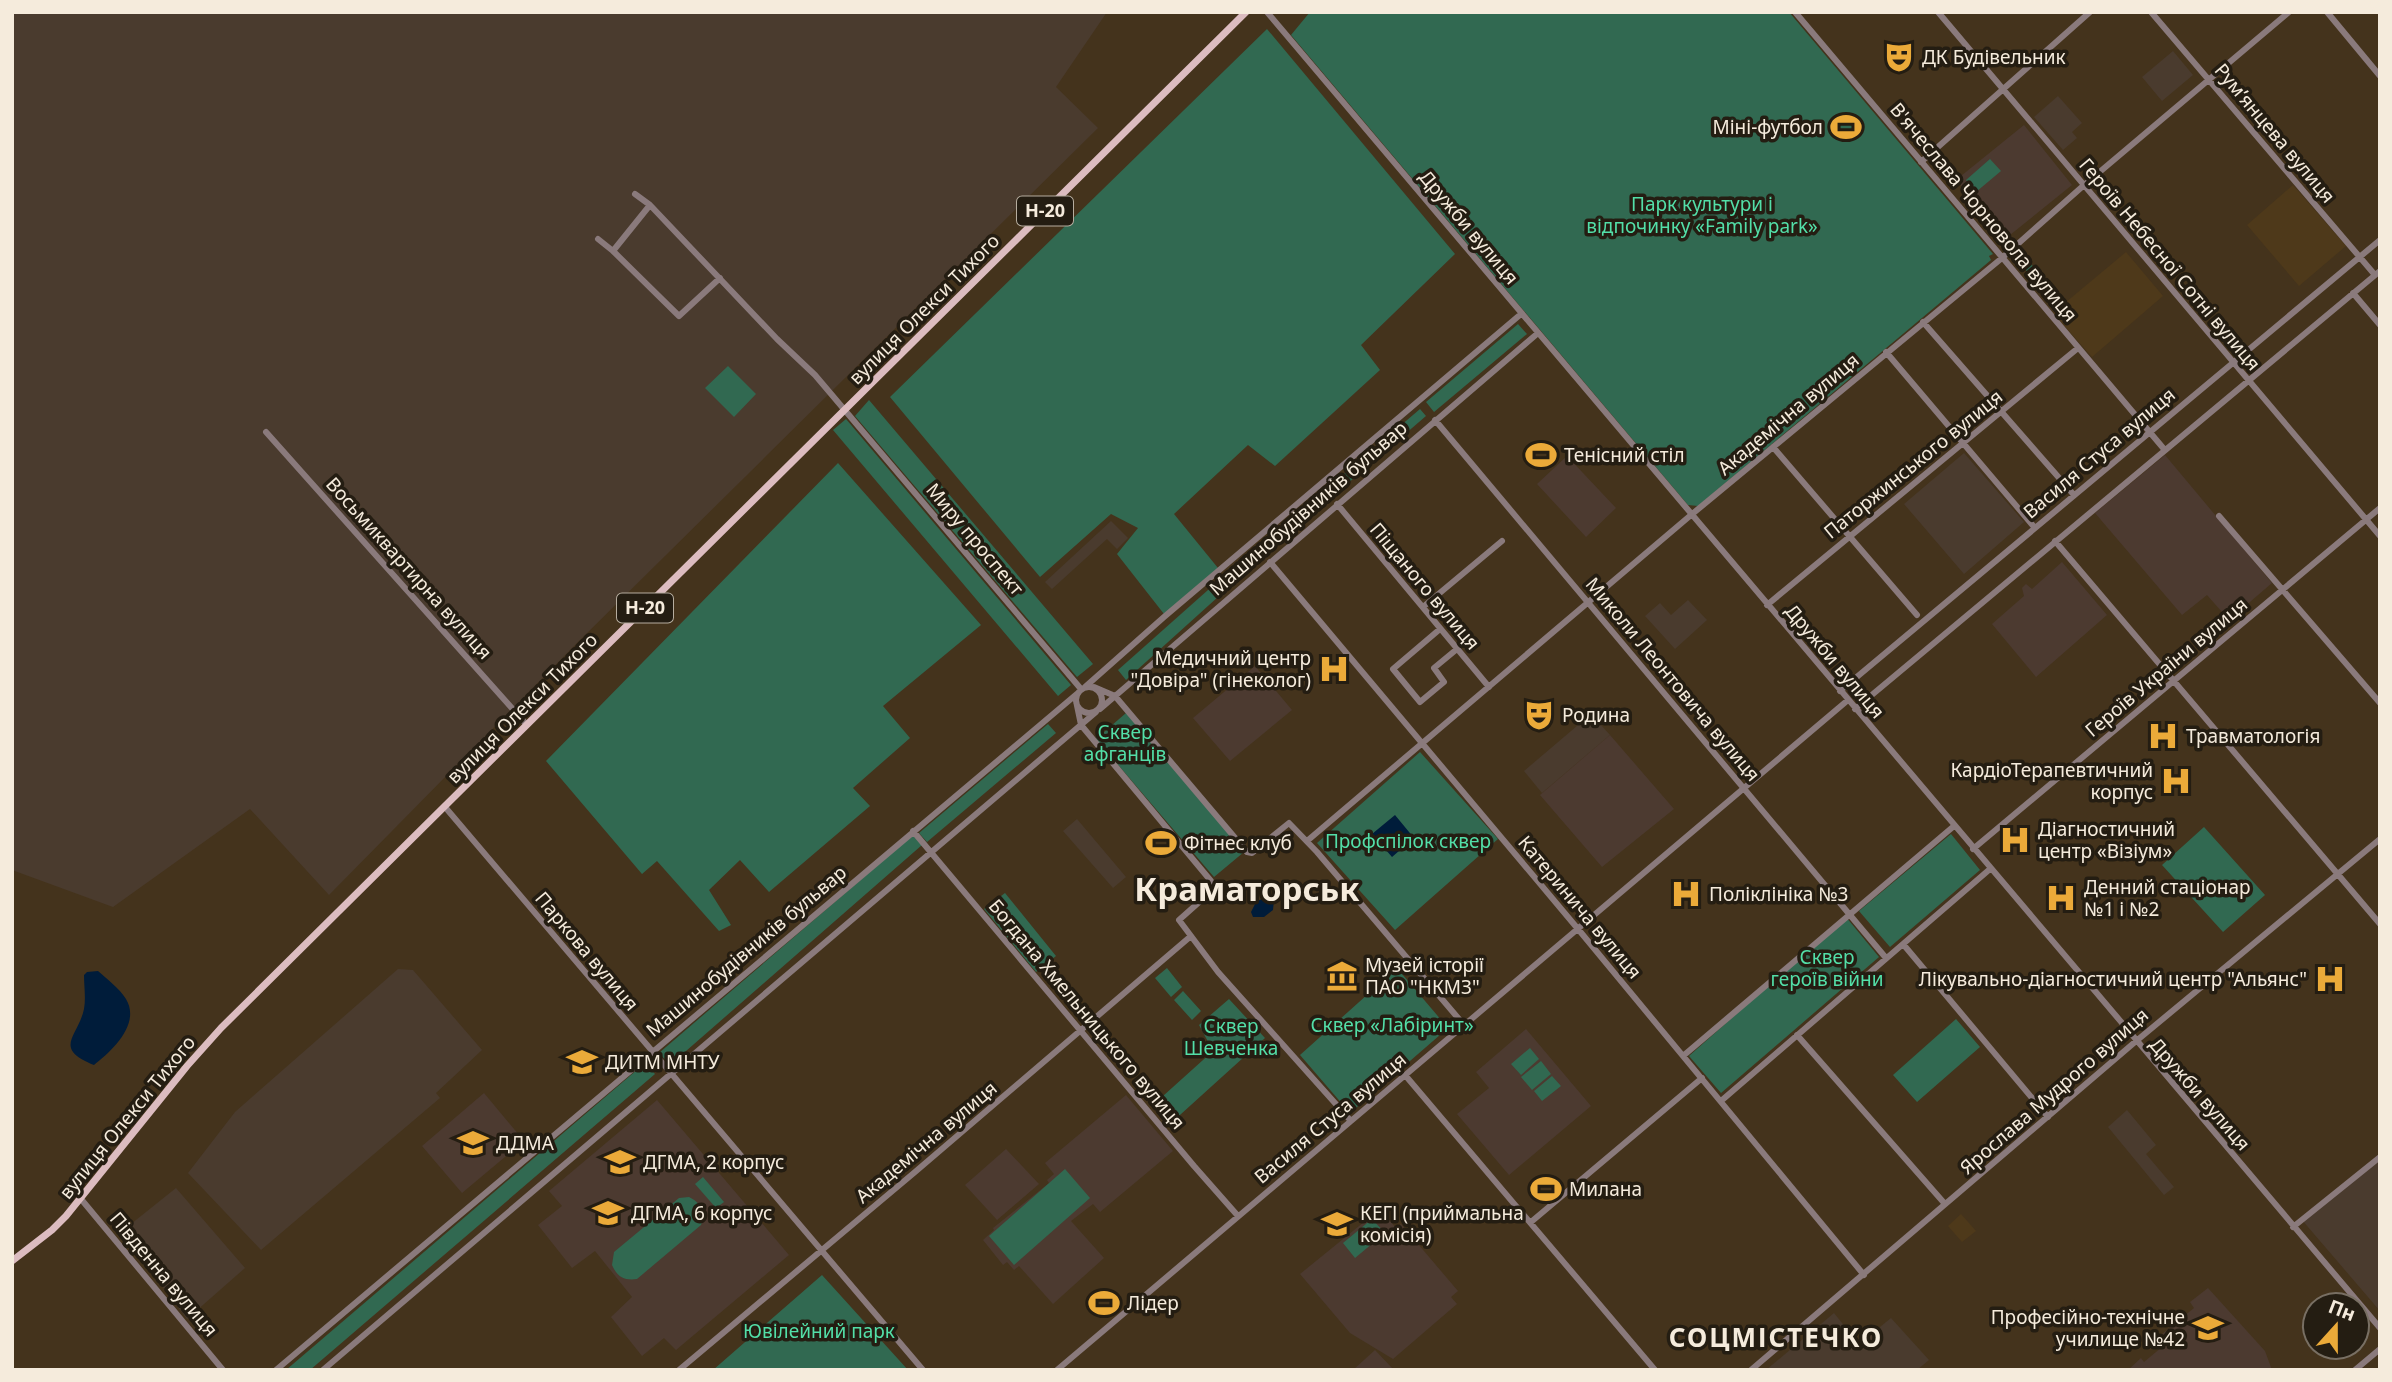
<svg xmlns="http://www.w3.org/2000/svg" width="2392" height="1382" font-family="'Noto Sans',sans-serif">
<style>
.built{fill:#4e391a}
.industrial{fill:#4a3b2e}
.education{fill:#4c3a30}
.green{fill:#316951}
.water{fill:#001c3a}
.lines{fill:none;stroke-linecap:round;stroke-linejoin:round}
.minor{stroke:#8a7a7c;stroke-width:6}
.major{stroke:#dcbcc0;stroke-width:7}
.labels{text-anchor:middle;stroke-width:7;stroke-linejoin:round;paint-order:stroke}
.shield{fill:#241d12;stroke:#b6ad9f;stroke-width:2}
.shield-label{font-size:18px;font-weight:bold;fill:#f5ebdc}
.poi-label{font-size:19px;fill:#f5ebdc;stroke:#241d12;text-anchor:start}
.street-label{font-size:19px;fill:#f5ebdc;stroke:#241d12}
.park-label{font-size:19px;fill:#53dfa8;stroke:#241d12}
.district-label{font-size:26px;font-weight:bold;letter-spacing:2px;fill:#f5ebdc;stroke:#241d12}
.town-label{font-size:33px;font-weight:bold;fill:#f5ebdc;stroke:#241d12}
</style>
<rect width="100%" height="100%" fill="#44331c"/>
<path class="built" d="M2293,185L2346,246L2299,286L2247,225Z
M2126,252L2163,296L2092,357L2053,313Z
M1961,1214L1976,1231L1962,1242L1948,1226Z"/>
<path class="industrial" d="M12,12H1107L1056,87L1098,128L579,641L329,895L250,809L113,907L12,870Z
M2173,51L2193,75L2162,101L2142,77Z
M2058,96L2082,123L2072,132L2077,138L2063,150L2034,117Z
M1964,453L2024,522L1964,574L1904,504Z
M1111,521L1128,538L1117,549L1107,539L1052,589L1045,582Z
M1688,600L1707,620L1675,649L1645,616L1660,603L1671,615Z
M1591,714L1610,735L1542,793L1524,771Z
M1077,819L1126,877L1113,888L1063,831Z
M398,969L413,970L482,1050L436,1093L440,1098L261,1250L188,1173L235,1112Z
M2127,1110L2156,1145L2146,1154L2174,1187L2164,1195L2108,1127Z
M2380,1161V1311L2302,1220Z
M176,1188L245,1268L187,1319L121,1232Z
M1834,1313L1859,1344L1891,1318L1929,1360L1917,1370H1766Z"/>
<path class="education" d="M2024,125L2072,185L2005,239L1956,180Z
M2165,455L2272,583L2229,620L2207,595L2182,615L2095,513Z
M1567,456L1616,508L1586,537L1537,484Z
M2062,562L2107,615L2036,677L1992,624L2024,596L2022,588L2026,584L2032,589Z
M1255,666L1292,710L1230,761L1193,718Z
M1610,735L1674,809L1602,867L1540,795Z
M1526,1029L1591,1106L1509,1175L1457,1114L1489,1088L1476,1072Z
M484,1093L524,1141L462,1193L422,1146Z
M1126,1095L1173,1151L1100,1212L1093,1204L1071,1221L1104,1258L1053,1304L1019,1266L1014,1270L1007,1262L1003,1265L983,1240L994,1230L993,1228L1049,1183L1047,1180L1054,1174L1045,1163Z
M657,1100L789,1255L676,1350L664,1338L642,1356L611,1317L632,1297L595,1251L572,1268L538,1225L562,1206L549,1191Z
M1006,1149L1039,1184L997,1220L965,1185Z
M1380,1209L1396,1228L1401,1224L1458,1291L1451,1297L1457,1304L1393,1359L1350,1333L1300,1274Z
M2208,1288L2265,1351L2272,1370H2128L2141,1358L2144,1362L2162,1347L2156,1339L2194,1308L2190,1302Z
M1375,1350L1394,1370H1353Z"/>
<path class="green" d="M1310,12H1789L1993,254L1989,256L1991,260L1698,506L1688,505L1291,35Z
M1267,29L1455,254L1361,345L1380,370L1275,466L1248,445L1174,514L1218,568L1164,614L1117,554L1138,528L1111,514L1040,577L890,397Z
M1990,159L2001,171L1976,192L1966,180Z
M2021,252L2052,289L2046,294L2015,257Z
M1518,324L1527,334L1434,412L1426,402Z
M728,366L756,394L734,417L705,388Z
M869,400L1093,664L1077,677L855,416Z
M1420,409L1426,416L1268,552L1262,544Z
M846,419L1071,685L1058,696L833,430Z
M838,463L981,625L883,706L910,738L853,788L870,806L769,892L740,860L709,890L731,925L719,931L657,861L642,874L546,761Z
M1253,550L1260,559L1126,680L1118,670Z
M1126,713L1244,852L1214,877L1096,739Z
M1048,724L1056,733L927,842L919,833Z
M1420,752L1498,839L1395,930L1317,843Z
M2204,827L2265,895L2223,932L2162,865Z
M1951,834L1980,870L1890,947L1859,911Z
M913,835L922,845L670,1065L659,1053Z
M1005,893L1056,956L1036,972L984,909Z
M1846,917L1879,957L1721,1093L1689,1056Z
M1167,968L1182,987L1171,997L1155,978Z
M1397,968L1448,1028L1350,1113L1300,1055Z
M1183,991L1201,1011L1192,1020L1174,1000Z
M1229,999L1265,1038L1170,1124L1153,1105L1213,1051L1199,1025Z
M1956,1019L1980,1047L1917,1102L1893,1075Z
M1530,1048L1539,1059L1521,1075L1511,1064Z
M1541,1061L1551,1074L1532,1090L1521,1077Z
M645,1063L655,1074L310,1370H286Z
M1552,1076L1561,1086L1542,1101L1534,1091Z
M1065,1169L1090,1198L1014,1265L989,1236Z
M703,1177L724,1202L716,1208L695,1184Z
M689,1197C701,1203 707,1212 701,1225L637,1279C625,1281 617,1277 612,1265L614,1252L679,1198Z
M1372,1219L1385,1233L1355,1258L1343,1243Z
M822,1275L908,1370H713Z"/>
<path class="water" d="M1395,815L1414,838L1392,857L1372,834Z
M1267,896L1274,900L1273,910L1264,917H1253L1251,912L1256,902Z
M98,971C107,979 119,988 126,999C141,1024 112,1051 94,1065C52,1048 78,1037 84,1009C86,998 84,986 84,975L87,972Z"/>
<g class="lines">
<path class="minor" d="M1267,12L2380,1328
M1795,12L2164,449
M1938,12L2380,536
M2151,12L2375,275
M2327,12L2380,76
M1921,162L2090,12
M635,194L650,205L777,339L815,375L1081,689
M598,239L613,251L650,205
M613,251L679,316L720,278
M2353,293L2380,325
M1923,322L2074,495
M1886,352L2035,528
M1435,420L1886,958
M266,432L527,725
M1773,447L1917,615
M1337,504L1489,687
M2219,516L2380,703
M2055,541L2380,924
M1270,562L1578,929L1864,1275
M1767,605L2078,348
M1423,607L1502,541
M1440,629L1393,669L1420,702L1444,682L1434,668L1457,649
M1076 700a13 13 0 1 1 26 0a13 13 0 1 1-26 0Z
M1085,687L1164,617L1521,314
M1094,687L1115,696L1247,852L1252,853L1289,823L1317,852L1464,1025
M1840,691L2380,240
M1076,701L1081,725L1211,881L1212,886L1206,896L1179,920L1218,972L1351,1121
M1100,709L1538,333
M1855,709L2380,271
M445,807L923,1370
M913,831L1194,1166L1238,1216
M1307,841L1691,515L2002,258L2083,186L2289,12
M1973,849L2380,508
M1903,944L2048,1117
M1797,1035L1945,1204
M1683,1056L1954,826
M1405,1075L1655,1370
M1721,1101L1990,869
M81,1199L223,1370
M1531,1222L1702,1078
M2293,1227L2380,1157
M276,1370L1078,693
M323,1370L1096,712
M679,1370L915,1172L1191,936
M1057,1370L1848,700
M1751,1370L2135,1042L2380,839
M2355,1370L2380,1349"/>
<path class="major" d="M12,1261L52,1230L66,1216L187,1066L221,1028L1246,12"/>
</g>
<defs>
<g id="theatre-bare" transform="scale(2.415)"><path d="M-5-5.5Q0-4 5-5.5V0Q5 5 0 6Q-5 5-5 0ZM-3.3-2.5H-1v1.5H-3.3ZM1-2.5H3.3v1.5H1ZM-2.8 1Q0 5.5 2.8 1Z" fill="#ebaa39" stroke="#241d12" stroke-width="2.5" paint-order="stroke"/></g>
<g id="stadium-bare" transform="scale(2.415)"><path d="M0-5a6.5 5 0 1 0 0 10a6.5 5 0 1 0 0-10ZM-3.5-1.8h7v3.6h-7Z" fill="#ebaa39" stroke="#241d12" stroke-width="2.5" paint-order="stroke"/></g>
<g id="hospital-bare" transform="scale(2.415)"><path d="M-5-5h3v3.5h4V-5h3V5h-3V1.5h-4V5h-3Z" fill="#ebaa39" stroke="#241d12" stroke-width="2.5" paint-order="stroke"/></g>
<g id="museum-bare" transform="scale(2.415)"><path d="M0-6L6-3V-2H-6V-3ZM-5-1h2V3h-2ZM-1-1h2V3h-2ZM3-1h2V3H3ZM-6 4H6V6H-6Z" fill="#ebaa39" stroke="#241d12" stroke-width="2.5" paint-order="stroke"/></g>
<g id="university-bare" transform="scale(2.415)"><path d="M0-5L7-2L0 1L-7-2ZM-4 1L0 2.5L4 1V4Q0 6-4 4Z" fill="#ebaa39" stroke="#241d12" stroke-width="2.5" paint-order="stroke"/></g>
</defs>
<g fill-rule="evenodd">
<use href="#theatre-bare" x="1899" y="57"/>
<use href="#stadium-bare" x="1846" y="127"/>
<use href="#stadium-bare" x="1541" y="455"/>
<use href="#hospital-bare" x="1334" y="669"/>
<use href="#theatre-bare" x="1539" y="715"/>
<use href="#hospital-bare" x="2163" y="736"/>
<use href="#hospital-bare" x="2176" y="781"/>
<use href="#hospital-bare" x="2015" y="840"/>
<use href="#stadium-bare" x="1161" y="843"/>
<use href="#hospital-bare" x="1686" y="894"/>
<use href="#hospital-bare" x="2061" y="898"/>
<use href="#museum-bare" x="1342" y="976"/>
<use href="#hospital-bare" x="2330" y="979"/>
<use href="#university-bare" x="582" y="1062"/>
<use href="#university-bare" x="473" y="1143"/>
<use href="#university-bare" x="620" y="1162"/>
<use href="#stadium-bare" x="1546" y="1189"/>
<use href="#university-bare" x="608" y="1213"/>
<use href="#university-bare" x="1337" y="1224"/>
<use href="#stadium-bare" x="1104" y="1303"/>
<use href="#university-bare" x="2208" y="1328"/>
</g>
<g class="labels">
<g class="shield">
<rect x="1017" y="196.5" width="56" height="29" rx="5"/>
<rect x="617" y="593.5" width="56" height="29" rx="5"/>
</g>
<g class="shield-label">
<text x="1045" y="217">Н-20</text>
<text x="645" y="614">Н-20</text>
</g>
<g class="poi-label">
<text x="1922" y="64">ДК Будівельник</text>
<text x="1823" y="134" text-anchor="end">Міні-футбол</text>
<text x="1564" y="462">Тенісний стіл</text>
<text x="1311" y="665" text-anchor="end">Медичний центр<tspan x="1311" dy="22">"Довіра" (гінеколог)</tspan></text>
<text x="1562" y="722">Родина</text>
<text x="2186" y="743">Травматологія</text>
<text x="2153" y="777" text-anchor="end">КардіоТерапевтичний<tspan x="2153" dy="22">корпус</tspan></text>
<text x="2038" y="836">Діагностичний<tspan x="2038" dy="22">центр «Візіум»</tspan></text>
<text x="1184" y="850">Фітнес клуб</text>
<text x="2084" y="894">Денний стаціонар<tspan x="2084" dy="22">№1 і №2</tspan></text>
<text x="1709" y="901">Поліклініка №3</text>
<text x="1365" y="972">Музей історії<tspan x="1365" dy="22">ПАО "НКМЗ"</tspan></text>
<text x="2307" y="986" text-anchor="end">Лікувально-діагностичний центр "Альянс"</text>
<text x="605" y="1069">ДИТМ МНТУ</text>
<text x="496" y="1150">ДДМА</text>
<text x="643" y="1169">ДГМА, 2 корпус</text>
<text x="1569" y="1196">Милана</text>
<text x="631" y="1220">ДГМА, 6 корпус</text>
<text x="1360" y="1220">КЕГІ (приймальна<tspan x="1360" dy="22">комісія)</tspan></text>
<text x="1127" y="1310">Лідер</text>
<text x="2185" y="1324" text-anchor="end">Професійно-технічне<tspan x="2185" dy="22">училище №42</tspan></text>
</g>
<g class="street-label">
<text transform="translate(2275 133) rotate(50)" y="7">Рум’янцева вулиця</text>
<text transform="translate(1984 212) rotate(50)" y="7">В'ячеслава Чорновола вулиця</text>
<text transform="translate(1469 227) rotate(50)" y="7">Дружби вулиця</text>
<text transform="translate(2170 264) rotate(50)" y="7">Героїв Небесної Сотні вулиця</text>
<text transform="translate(924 309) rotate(-45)" y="7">вулиця Олекси Тихого</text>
<text transform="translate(1788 414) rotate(-40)" y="7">Академічна вулиця</text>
<text transform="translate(2099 453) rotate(-40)" y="7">Василя Стуса вулиця</text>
<text transform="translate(1913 464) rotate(-39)" y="7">Паторжинського вулиця</text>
<text transform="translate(1308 508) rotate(-41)" y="7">Машинобудівників бульвар</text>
<text transform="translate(975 539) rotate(50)" y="7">Миру проспект</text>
<text transform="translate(409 568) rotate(48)" y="7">Восьмиквартирна вулиця</text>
<text transform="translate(1425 586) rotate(50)" y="7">Піщаного вулиця</text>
<text transform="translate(1835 661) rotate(50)" y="7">Дружби вулиця</text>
<text transform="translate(2166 667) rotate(-40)" y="7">Героїв України вулиця</text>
<text transform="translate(1673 679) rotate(50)" y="7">Миколи Леонтовича вулиця</text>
<text transform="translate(522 708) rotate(-45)" y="7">вулиця Олекси Тихого</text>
<text transform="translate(1580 907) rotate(50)" y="7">Катеринича вулиця</text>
<text transform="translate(587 951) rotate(50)" y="7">Паркова вулиця</text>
<text transform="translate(746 951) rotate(-40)" y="7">Машинобудівників бульвар</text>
<text transform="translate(1087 1014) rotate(50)" y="7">Богдана Хмельницького вулиця</text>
<text transform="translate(2054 1091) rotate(-41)" y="7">Ярослава Мудрого вулиця</text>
<text transform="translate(2200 1094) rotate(49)" y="7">Дружби вулиця</text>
<text transform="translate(127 1117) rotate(-51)" y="7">вулиця Олекси Тихого</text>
<text transform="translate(1330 1118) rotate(-40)" y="7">Василя Стуса вулиця</text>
<text transform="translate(926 1142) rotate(-40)" y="7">Академічна вулиця</text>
<text transform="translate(164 1274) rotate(50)" y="7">Південна вулиця</text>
</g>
<g class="park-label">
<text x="1702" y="211">Парк культури і<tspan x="1702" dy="22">відпочинку «Family park»</tspan></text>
<text x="1125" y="739">Сквер<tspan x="1125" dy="22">афганців</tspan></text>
<text x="1408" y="848">Профспілок сквер</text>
<text x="1827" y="964">Сквер<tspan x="1827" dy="22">героїв війни</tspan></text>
<text x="1392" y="1032">Сквер «Лабіринт»</text>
<text x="1231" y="1033">Сквер<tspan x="1231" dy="22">Шевченка</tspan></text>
<text x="819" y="1338">Ювілейний парк</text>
</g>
<g class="district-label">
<text x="1776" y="1347">СОЦМІСТЕЧКО</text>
</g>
<g class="town-label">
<text x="1247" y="901">Краматорськ</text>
</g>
</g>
<rect width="2392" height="1382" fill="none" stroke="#f5ebdc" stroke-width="28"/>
<g transform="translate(2336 1326) rotate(21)"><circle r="33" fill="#241d12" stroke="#786f63" stroke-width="2"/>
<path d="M0-5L12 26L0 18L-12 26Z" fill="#ebaa39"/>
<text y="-10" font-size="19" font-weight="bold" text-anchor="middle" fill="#f5ebdc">Пн</text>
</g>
</svg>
